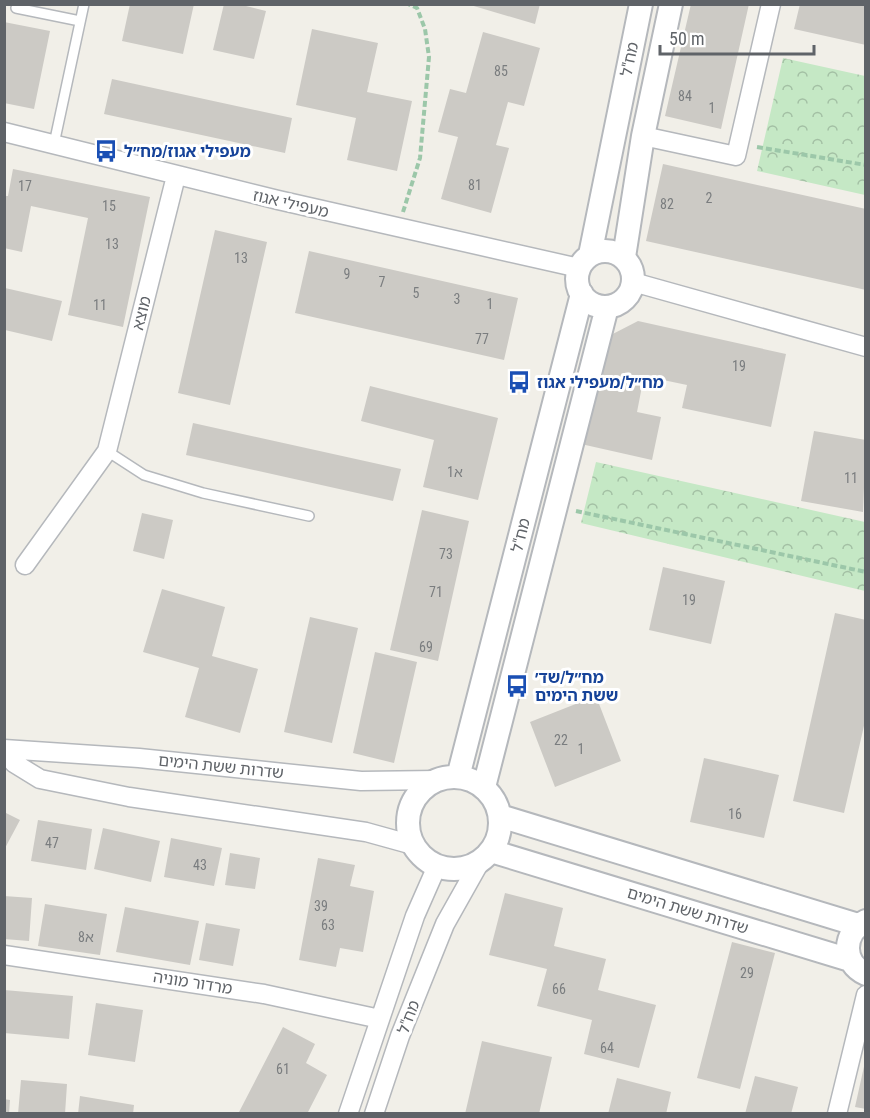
<svg xmlns="http://www.w3.org/2000/svg" width="870" height="1118" font-family="'Roboto Condensed','Noto Sans Hebrew',sans-serif">
<style>
.forest{fill:url(#forest-crowns)}
.building{fill:#cccac5}
.lines{fill:none;stroke-linecap:round;stroke-linejoin:round}
.service-casing{stroke:#b5b8bc;stroke-width:12}
.minor-casing{stroke:#b5b8bc;stroke-width:21}
.tertiary-casing{stroke:#b5b8bc;stroke-width:26}
.path{stroke:#9cc7a9;stroke-width:4;stroke-dasharray:6 3;stroke-linecap:butt}
.service{stroke:#fff;stroke-width:9}
.minor{stroke:#fff;stroke-width:18}
.tertiary{stroke:#fff;stroke-width:22}
.labels{text-anchor:middle;stroke-width:6;stroke-linejoin:round;paint-order:stroke}
.number-label{font-size:14px;fill:#7a7d7f}
.street-label{font-size:16px;fill:#5f6368;stroke:#fff}
.transit-label{font-size:16px;font-weight:bold;fill:#164399;stroke:#fff;text-anchor:start}
</style>
<defs>
<pattern id="forest-crowns" width="20" height="18" patternUnits="userSpaceOnUse" patternTransform="scale(1.5)"><rect width="20" height="18" fill="#c5e8c5"/><path d="M2 6a3 3 0 1 1 6 0M12 15a3 3 0 1 1 6 0" fill="none" stroke="#a3c0a4"/></pattern>
</defs>
<rect width="100%" height="100%" fill="#f1efe8"/>
<path class="forest" d="M783,58L865,76V195L757,171Z
M596,462L865,522V591L581,523Z"/>
<path class="building" d="M130,4H194L183,54L122,41Z
M224,4H238L266,11L254,59L213,50Z
M467,4H540L535,24Z
M691,4H749L721,129L665,116Z
M800,4H866V45L794,29Z
M4,22L50,31L34,109L4,103Z
M312,29L378,43L367,92L412,101L397,171L347,160L356,118L296,105Z
M483,32L540,48L524,106L508,102L496,145L509,148L491,213L441,199L458,137L438,132L450,89L466,93Z
M112,79L292,118L285,153L104,114Z
M663,164L866,209V290L646,241Z
M13,169L150,197L123,327L68,315L88,218L31,206L22,252L4,248V196H8Z
M215,230L267,242L230,405L178,393Z
M309,251L518,298L504,360L295,313Z
M5,288L62,301L52,341L5,330Z
M638,321L786,354L771,427L682,408L687,385L644,376L637,412L661,417L652,460L581,444L605,338Z
M370,386L498,418L478,500L423,487L434,440L361,421Z
M193,423L401,469L393,501L186,455Z
M814,431L866,440L863,512L801,501Z
M422,510L469,521L438,661L390,650Z
M142,513L173,520L164,559L133,551Z
M663,567L725,581L711,644L649,630Z
M162,589L225,607L212,656L258,669L240,733L185,717L199,668L143,652Z
M835,613L866,620V717L844,813L793,801Z
M310,617L358,628L332,743L284,732Z
M375,652L417,662L394,763L353,753Z
M596,696L621,761L555,787L530,722Z
M704,758L779,775L764,838L690,822Z
M4,812L20,820L4,850Z
M38,820L92,829L86,870L31,861Z
M103,828L160,841L151,882L94,869Z
M171,838L222,848L214,886L164,877Z
M230,853L260,858L255,889L225,885Z
M318,858L355,865L350,886L374,891L363,952L340,948L336,967L299,960Z
M505,893L563,908L554,946L606,959L598,990L656,1005L639,1068L584,1054L592,1020L537,1006L547,969L489,955Z
M4,896L32,898L29,941L4,939Z
M45,904L107,914L100,955L38,946Z
M125,907L199,921L190,965L116,952Z
M206,923L240,929L233,966L199,960Z
M732,942L775,953L740,1089L697,1078Z
M4,990L73,996L69,1039L4,1033Z
M96,1003L143,1010L135,1062L88,1055Z
M283,1027L315,1044L306,1063L327,1075L307,1114H238Z
M482,1041L552,1057L539,1114H465Z
M865,1062H866V1109L855,1107Z
M755,1076L798,1087L791,1114H745Z
M617,1078L671,1092L666,1114H608Z
M21,1080L67,1084L65,1114H18Z
M80,1096L134,1105L133,1114H78Z
M4,1099L10,1100L9,1114H4Z"/>
<g class="lines">
<g class="service-casing">
<path id="service" d="M16,8L80,21
M54,144L84,4
M107,451L144,475L203,493L309,516"/>
</g>
<g class="minor-casing">
<path id="minor" d="M4,132L278,200L579,268
M643,136L736,156L771,4
M633,282L866,347
M25,565L107,451L176,176
M4,749L139,758L361,781L437,780
M4,752L14,763L40,779L129,797L366,832L413,845
M4,955L264,994L380,1019
M348,1114L415,916L437,866
M374,1114L400,1036L445,924L481,860
M837,1114L866,995"/>
</g>
<g class="tertiary-casing">
<path id="tertiary" d="M577 279a28 28 0 1 1 56 0a28 28 0 1 1-56 0Z
M590,255L641,4
M624,257L643,136L671,4
M458,777L582,294
M408 823a46 46 0 1 1 92 0a46 46 0 1 1-92 0Z
M484,787L607,307
M500,816L858,925
M491,851L850,960
M866,921C843,932 841,963 866,974"/>
</g>
<path class="path" d="M757,147L866,165
M403,212L420,158L429,57L425,29L417,8L408,4
M576,511L866,572"/>
<use href="#service" class="service"/>
<use href="#minor" class="minor"/>
<use href="#tertiary" class="tertiary"/>
</g>
<defs>
<g id="bus-bare" transform="scale(1.8)"><path d="M-5-6H5V4H4V6H2V4H-2V6H-4V4H-5ZM-3.5-4V0h7V-4ZM-3.5 1.2v1.5H-2V1.2ZM2 1.2v1.5H3.5V1.2Z" fill="#1a4fb4" stroke="#fff" stroke-width="2.5" paint-order="stroke"/></g>
</defs>
<g fill-rule="evenodd">
<use href="#bus-bare" x="106" y="151"/>
<use href="#bus-bare" x="519" y="382"/>
<use href="#bus-bare" x="517" y="686"/>
</g>
<g class="labels">
<g class="number-label">
<text x="501" y="76">85</text>
<text x="685" y="101">84</text>
<text x="712" y="113">1</text>
<text x="475" y="190">81</text>
<text x="25" y="191">17</text>
<text x="709" y="203">2</text>
<text x="667" y="209">82</text>
<text x="109" y="211">15</text>
<text x="112" y="249">13</text>
<text x="241" y="263">13</text>
<text x="347" y="279">9</text>
<text x="382" y="287">7</text>
<text x="416" y="298">5</text>
<text x="457" y="304">3</text>
<text x="490" y="309">1</text>
<text x="100" y="310">11</text>
<text x="482" y="344">77</text>
<text x="739" y="371">19</text>
<text x="455" y="477">1א</text>
<text x="851" y="483">11</text>
<text x="446" y="559">73</text>
<text x="436" y="597">71</text>
<text x="689" y="605">19</text>
<text x="426" y="652">69</text>
<text x="561" y="745">22</text>
<text x="581" y="754">1</text>
<text x="735" y="819">16</text>
<text x="52" y="848">47</text>
<text x="200" y="870">43</text>
<text x="321" y="911">39</text>
<text x="328" y="930">63</text>
<text x="86" y="942">8א</text>
<text x="747" y="978">29</text>
<text x="559" y="994">66</text>
<text x="607" y="1053">64</text>
<text x="283" y="1074">61</text>
</g>
<g class="street-label">
<text transform="translate(629 59) rotate(-78)" y="6">מח"ל</text>
<text transform="translate(291 203) rotate(13)" y="6">מעפילי אגוז</text>
<text transform="translate(141 313) rotate(-76)" y="6">מוצא</text>
<text transform="translate(520 535) rotate(-76)" y="6">מח"ל</text>
<text transform="translate(221 766) rotate(6)" y="6">שדרות ששת הימים</text>
<text transform="translate(688 910) rotate(17)" y="6">שדרות ששת הימים</text>
<text transform="translate(193 982) rotate(9)" y="6">מרדור מוניה</text>
<text transform="translate(408 1017) rotate(-69)" y="6">מח"ל</text>
</g>
<g class="transit-label">
<text x="124" y="157">מעפילי אגוז/מח״ל</text>
<text x="537" y="388">מח״ל/מעפילי אגוז</text>
<text x="535" y="683">מח״ל/שד׳<tspan x="535" dy="18">ששת הימים</tspan></text>
</g>
</g>
<rect width="870" height="1118" fill="none" stroke="#5f6368" stroke-width="12"/>
<path d="M660 45v9h154v-9" fill="none" stroke="#5f6368" stroke-width="3"/>
<text x="669" y="45" font-size="18" fill="#5f6368" stroke="#ffffff" stroke-width="4.5" paint-order="stroke">50 m</text>
</svg>
